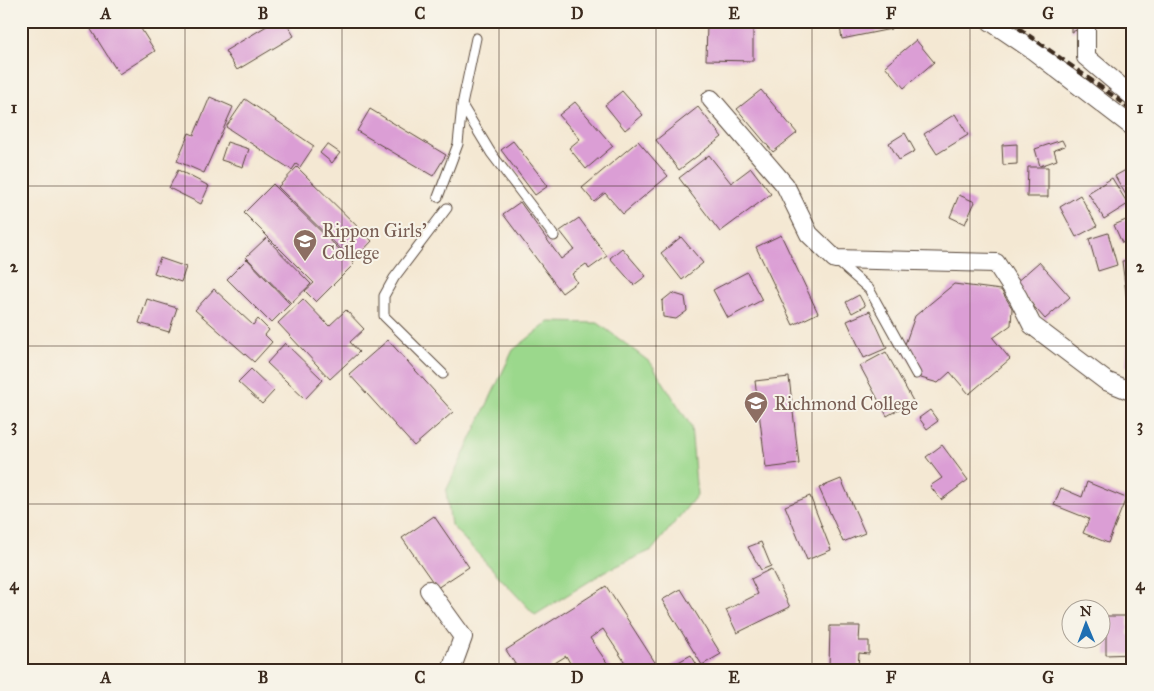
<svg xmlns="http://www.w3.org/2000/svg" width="1154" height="691" font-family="'IM FELL Great Primer',serif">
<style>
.green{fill:#9bd88c;stroke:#6b8155}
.building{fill:#db9ed5}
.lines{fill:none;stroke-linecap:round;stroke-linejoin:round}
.lane-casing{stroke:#574639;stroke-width:11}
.street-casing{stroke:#574639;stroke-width:20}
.lane{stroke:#fff;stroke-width:9}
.street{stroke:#fff;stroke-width:18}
.rail{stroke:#3b2a1e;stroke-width:4;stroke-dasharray:8 4;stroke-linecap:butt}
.grid{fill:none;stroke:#3b2a1e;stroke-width:1;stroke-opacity:0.55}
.labels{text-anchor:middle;stroke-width:4;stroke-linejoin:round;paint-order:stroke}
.education-label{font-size:19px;fill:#785e54;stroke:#f7f3e8;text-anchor:start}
.neatline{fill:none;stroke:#3b2a1e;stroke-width:2}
.grid-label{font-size:16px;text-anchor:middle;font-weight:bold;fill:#3b2a1e}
</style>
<rect width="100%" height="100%" fill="#f7f3e8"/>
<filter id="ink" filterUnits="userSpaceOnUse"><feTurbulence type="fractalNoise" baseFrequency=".02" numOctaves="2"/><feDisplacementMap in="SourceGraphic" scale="10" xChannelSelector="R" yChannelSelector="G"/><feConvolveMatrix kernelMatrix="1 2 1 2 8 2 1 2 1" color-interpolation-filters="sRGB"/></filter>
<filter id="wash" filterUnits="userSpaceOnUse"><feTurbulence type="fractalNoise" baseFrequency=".0096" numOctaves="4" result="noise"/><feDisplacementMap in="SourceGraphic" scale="20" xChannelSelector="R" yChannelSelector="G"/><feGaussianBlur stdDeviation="1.12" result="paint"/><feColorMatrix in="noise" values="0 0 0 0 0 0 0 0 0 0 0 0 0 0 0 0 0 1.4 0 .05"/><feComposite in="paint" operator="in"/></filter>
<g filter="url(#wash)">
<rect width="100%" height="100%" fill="#f4e8d3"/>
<path class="green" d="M549,322L598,323L651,363L691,426L697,495L652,550L606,571L535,615L451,525L446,491L513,350Z"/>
<g id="blocks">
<path class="building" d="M100,21H136L155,51L119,74L90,28Z
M275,21H285L294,36L237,70L225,51Z
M839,21H889L891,29L842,39Z
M1071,21H1101V22L1071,32Z
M707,24H753V61L706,60Z
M916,40L934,62L904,88L885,66Z
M761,90L797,133L773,152L737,109Z
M622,91L643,115L625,130L605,105Z
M210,97L233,107L204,173L177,161L189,133L194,135Z
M245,99L314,146L300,167L296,164L292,170L226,127Z
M575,102L613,146L586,169L569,148L580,139L559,115Z
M698,107L722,137L679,170L656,140Z
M370,109L446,155L433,176L357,131Z
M955,114L968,135L937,154L924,134Z
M905,133L915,151L899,160L889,143Z
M1062,140L1065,146L1054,150L1057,160L1040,166L1035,149Z
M513,141L548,186L535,195L501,150Z
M638,141L668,176L623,214L605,193L594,202L582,188Z
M227,142L249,149L243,167L221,160Z
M327,144L340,153L332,163L320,153Z
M1017,144V164L1003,165L1002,145Z
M709,155L731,183L751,168L771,194L720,232L679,178Z
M1133,166V207L1115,176Z
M297,167L372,241L353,261L278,187Z
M1028,167H1048V197H1027Z
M178,170L209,186L201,204L169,188Z
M1112,178L1128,204L1104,219L1088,193Z
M273,184L354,264L316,302L305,291L314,283L244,213Z
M959,195L975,202L965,224L950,217Z
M1080,195L1097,226L1076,237L1060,207Z
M520,202L561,259L574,249L560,231L579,218L607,256L589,269L586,264L572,274L577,282L562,293L503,214Z
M1133,217V239L1122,243L1114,225Z
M1108,233L1117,265L1098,271L1089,239Z
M781,235L818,313L793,325L756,247Z
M681,237L703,263L682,280L661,253Z
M266,238L311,284L291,303L246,257Z
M622,248L646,276L634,285L610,258Z
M160,258L186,267L181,282L154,273Z
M247,259L290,304L271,323L227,279Z
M1133,260V309H1128L1122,261Z
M1039,262L1070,297L1045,319L1014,284Z
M747,272L762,300L728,318L713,290Z
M954,284L1001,290L1012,308L1011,325L993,338L1010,359L969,394L950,372L938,383L921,378L903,350L915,316Z
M214,289L253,325L258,319L269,330L265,335L272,342L254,362L195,310Z
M672,293L685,297L687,311L676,319L663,317L662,301Z
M859,295L865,306L852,313L846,302Z
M147,299L177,308L169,332L139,323Z
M303,299L329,326L346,310L364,329L350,342L359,352L330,379L278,323Z
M870,311L887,348L864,358L847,321Z
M1129,329L1133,330V367L1126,366Z
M388,340L453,412L414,446L349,374Z
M285,343L323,380L305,399L267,363Z
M886,352L913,401L887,416L860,366Z
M251,369L274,391L262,404L238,382Z
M789,377L799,464L766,468L755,381Z
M930,410L938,421L927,429L919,418Z
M942,445L968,480L941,500L930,486L942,478L926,457Z
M841,479L865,533L843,542L819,488Z
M1087,482L1126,498L1108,543L1083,533L1089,519L1054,505L1061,488L1082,497Z
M810,496L831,550L807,560L785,506Z
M434,516L469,567L437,588L402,538Z
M761,542L771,566L761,570L748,547Z
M771,569L790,607L737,633L726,610L758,594L751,579Z
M606,586L660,670H617L626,664L603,629L590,638L612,670H574L566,656L550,666L552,670H519L506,650Z
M681,589L721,654L702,665L662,600Z
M1106,616H1128V635H1133V654L1106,655Z
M830,626H860L859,641H869V654L859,653L858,667H829Z
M691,655L700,670H664Z"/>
</g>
</g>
<g filter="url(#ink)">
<use href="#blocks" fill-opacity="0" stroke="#574639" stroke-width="1"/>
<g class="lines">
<g class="lane-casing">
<path id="lane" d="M462,105L491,153L554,236
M438,197L458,144L462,105L476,38
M837,261L869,289L916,374
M443,374L384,316V296L394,278L447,208"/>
</g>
<g class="street-casing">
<path id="street" d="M990,21L1034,51L1133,127
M1086,21V57L1133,97
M711,99L785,185L809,234L835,259L996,263L1018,297L1032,325L1106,381L1133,392
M429,590L463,637L451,670"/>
</g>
<use href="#lane" class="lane"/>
<use href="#street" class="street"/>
<path class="rail" d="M1009,21L1123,103L1133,113"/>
</g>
</g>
<path class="grid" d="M185,21V670M342,21V670M499,21V670M656,21V670M812,21V670M970,21V670M21,186H1133M21,346H1133M21,504H1133"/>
<defs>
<g id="school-pin" transform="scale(1.25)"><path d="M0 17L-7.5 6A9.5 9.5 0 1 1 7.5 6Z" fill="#8d6e63" stroke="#f7f3e8"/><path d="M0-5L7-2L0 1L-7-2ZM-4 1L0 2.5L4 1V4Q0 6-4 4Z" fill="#fff"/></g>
</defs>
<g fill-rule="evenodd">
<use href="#school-pin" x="305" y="241"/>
<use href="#school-pin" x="756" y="403"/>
</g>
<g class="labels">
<g class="education-label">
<text x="322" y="237">Rippon Girls'<tspan x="322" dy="22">College</tspan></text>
<text x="774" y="410">Richmond College</text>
</g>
</g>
<rect width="1154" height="691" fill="none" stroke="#f7f3e8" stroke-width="55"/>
<g transform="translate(1086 624) rotate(359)"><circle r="24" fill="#f7f3e8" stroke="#aca397"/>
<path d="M0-4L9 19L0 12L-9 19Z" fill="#1f6fb2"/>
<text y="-8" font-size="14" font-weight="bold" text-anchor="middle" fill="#3b2a1e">N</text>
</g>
<rect x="28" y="28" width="1098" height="636" class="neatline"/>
<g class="grid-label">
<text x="106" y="19">A</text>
<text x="263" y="19">B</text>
<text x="420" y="19">C</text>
<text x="577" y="19">D</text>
<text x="734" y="19">E</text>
<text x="891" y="19">F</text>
<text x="1048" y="19">G</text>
<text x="14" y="113">1</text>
<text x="1140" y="113">1</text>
<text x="14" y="272">2</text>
<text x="1140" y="272">2</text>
<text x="14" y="431">3</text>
<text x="1140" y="431">3</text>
<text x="14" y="590">4</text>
<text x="1140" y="590">4</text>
<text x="106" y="683">A</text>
<text x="263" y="683">B</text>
<text x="420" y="683">C</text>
<text x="577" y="683">D</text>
<text x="734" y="683">E</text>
<text x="891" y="683">F</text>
<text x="1048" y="683">G</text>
</g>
</svg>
